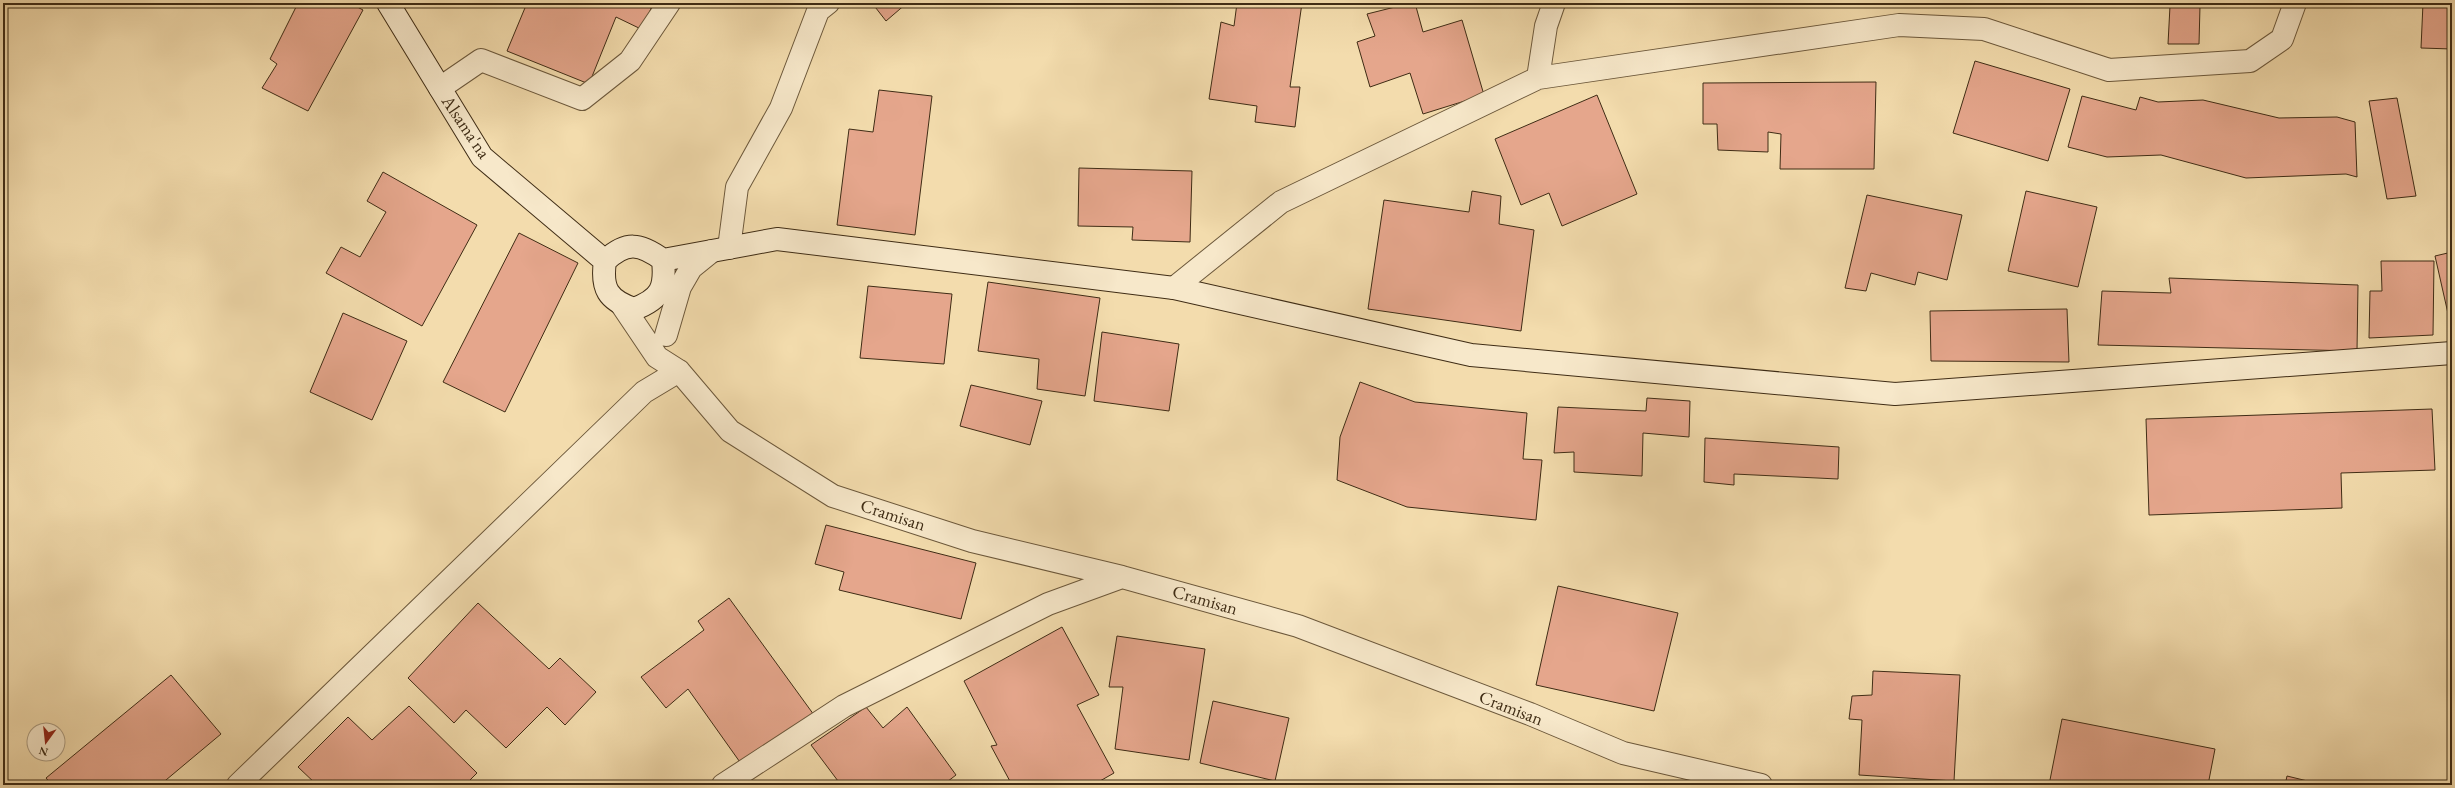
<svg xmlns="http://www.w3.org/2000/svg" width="2455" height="788" font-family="'EB Garamond',serif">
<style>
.building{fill:#e5a68c;stroke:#3f2c15}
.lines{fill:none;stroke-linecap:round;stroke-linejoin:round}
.street-casing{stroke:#6c583b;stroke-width:24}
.secondary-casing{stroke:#3f2c15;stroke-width:24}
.street{stroke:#f7e8ca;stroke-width:22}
.secondary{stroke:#f7e8ca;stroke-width:22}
.labels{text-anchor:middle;stroke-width:3;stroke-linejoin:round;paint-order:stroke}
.street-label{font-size:18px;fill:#3f2c15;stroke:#f7e8ca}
</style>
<rect width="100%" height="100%" fill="#f3dcad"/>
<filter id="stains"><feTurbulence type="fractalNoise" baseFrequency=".005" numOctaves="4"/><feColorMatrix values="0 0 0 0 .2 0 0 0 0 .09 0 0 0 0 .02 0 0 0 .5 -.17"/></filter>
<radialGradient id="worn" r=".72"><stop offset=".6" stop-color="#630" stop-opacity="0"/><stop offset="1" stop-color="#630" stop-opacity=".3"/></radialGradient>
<path class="building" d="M298,3H350L363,10L308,111L262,88L277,64L270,59Z
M527,3H653L643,30L616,17L589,84L507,51Z
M872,3H907L886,21Z
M1237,3H1302L1290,87H1300L1295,127L1255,122L1257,106L1209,99L1221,22L1234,26Z
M1411,3H1415L1423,32L1462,20L1484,95L1423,114L1410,73L1370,87L1357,42L1375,36L1367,14Z
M2423,3H2452V49L2421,48Z
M2170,6H2200L2199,44H2168Z
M1975,61L2070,89L2048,161L1953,133Z
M1876,82L1874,169H1780L1781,134L1768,132V152L1718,150L1717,124H1703V83Z
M879,90L932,96L915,235L837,225L849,129L873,132Z
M1597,95L1637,194L1562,226L1549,193L1521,205L1495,139Z
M2082,96L2136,110L2140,97L2158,102L2203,100L2279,118L2337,117L2355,122L2357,177L2346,174L2246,178L2161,155L2107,157L2068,147Z
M2397,98L2416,196L2387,199L2369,101Z
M1079,168L1192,171L1190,242L1132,240L1133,227L1078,226Z
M383,172L477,225L422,326L326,273L341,247L360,257L386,212L367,201Z
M1472,191L1501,196L1499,224L1534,230L1521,331L1368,309L1384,200L1469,212Z
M2026,191L2097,207L2078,287L2008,271Z
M1867,195L1962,215L1947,280L1918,272L1915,285L1871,273L1866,291L1845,288Z
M519,233L578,263L505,412L443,382Z
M2452,252V317L2449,318L2435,256Z
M2381,261H2434L2433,335L2369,338L2370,291H2382Z
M2169,278L2358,285L2357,351L2098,345L2102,291L2171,293Z
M988,282L1100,298L1085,396L1037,389L1039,359L978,351Z
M868,286L952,294L944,364L860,358Z
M2067,309L2069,362L1931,361L1930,311Z
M343,313L407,341L372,420L310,392Z
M1102,332L1179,344L1169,411L1094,401Z
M1360,382L1415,402L1527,413L1523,459L1542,460L1536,520L1407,507L1337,480L1340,437Z
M971,385L1042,401L1030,445L960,426Z
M1647,398L1690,401L1689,437L1643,433L1642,476L1574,472V452L1554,453L1558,407L1646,411Z
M2432,409L2435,470L2341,473L2342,508L2149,515L2146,419Z
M1705,438L1839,447L1838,479L1734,474V485L1704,482Z
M826,525L976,563L961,619L839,590L844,572L815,564Z
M1558,586L1678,613L1654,711L1536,685Z
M729,598L814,715L742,765L688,689L666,708L641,677L704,630L698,621Z
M478,603L549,669L560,658L596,692L565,725L547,707L506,748L466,710L454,723L408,678Z
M1062,627L1099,695L1077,705L1114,773L1093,785H1012L991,746L997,745L964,681Z
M1117,636L1205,649L1189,760L1115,749L1123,687H1109Z
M1873,671L1960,675L1954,781L1859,775L1862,720L1849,719L1852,696L1872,695Z
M171,675L221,734L160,785H52L46,778Z
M1213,701L1289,718L1275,781L1200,763Z
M409,706L477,773L465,785H317L298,767L348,717L372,740Z
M866,707L883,728L907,707L956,775L943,785H841L811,745Z
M2062,719L2215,749L2208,785H2049Z
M2287,776L2324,785H2285Z"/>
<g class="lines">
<g class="street-casing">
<path id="street" d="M1538,78L1546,26L1554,3
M440,88L481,60L582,99L630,61L669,3
M729,248L737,187L781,108L818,11L828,3
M1174,288L1281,202L1538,78L1899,25L1984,29L2109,70L2250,61L2282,39L2295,3
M622,305L657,357L679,371L730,431L833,496L972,541L1122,577L1298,626L1530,714L1623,753L1761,785
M666,335L680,287L691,268L712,251
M238,785L644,392L679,371
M723,785L844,706L1048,604L1122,577"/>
</g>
<g class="secondary-casing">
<path id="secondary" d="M388,3L482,157L605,261
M663,260C666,288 661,299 634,309C608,300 601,289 605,261C626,241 640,243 663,260L777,239L1174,288L1471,355L1895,394L2452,353"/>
</g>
<use href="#street" class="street"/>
<use href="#secondary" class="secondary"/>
</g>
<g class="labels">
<g class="street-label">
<text transform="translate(466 127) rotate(56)" y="6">Alsama'na</text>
<text transform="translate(893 515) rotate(18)" y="6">Cramisan</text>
<text transform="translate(1205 600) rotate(16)" y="6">Cramisan</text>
<text transform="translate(1511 708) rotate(21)" y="6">Cramisan</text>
</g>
</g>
<rect width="2455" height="788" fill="none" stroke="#f3dcad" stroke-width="16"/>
<rect x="4" y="4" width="2447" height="780" fill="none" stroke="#3f2c15" stroke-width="2"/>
<rect x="8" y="8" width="2439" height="772" fill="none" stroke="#3f2c15"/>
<g transform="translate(46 742) rotate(195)"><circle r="19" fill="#f7e8ca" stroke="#ad9d82"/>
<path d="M0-3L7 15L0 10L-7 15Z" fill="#8f2418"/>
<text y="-6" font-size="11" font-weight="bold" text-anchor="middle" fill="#3f2c15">N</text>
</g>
<rect width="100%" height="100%" filter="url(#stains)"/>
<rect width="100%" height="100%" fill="url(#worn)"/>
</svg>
